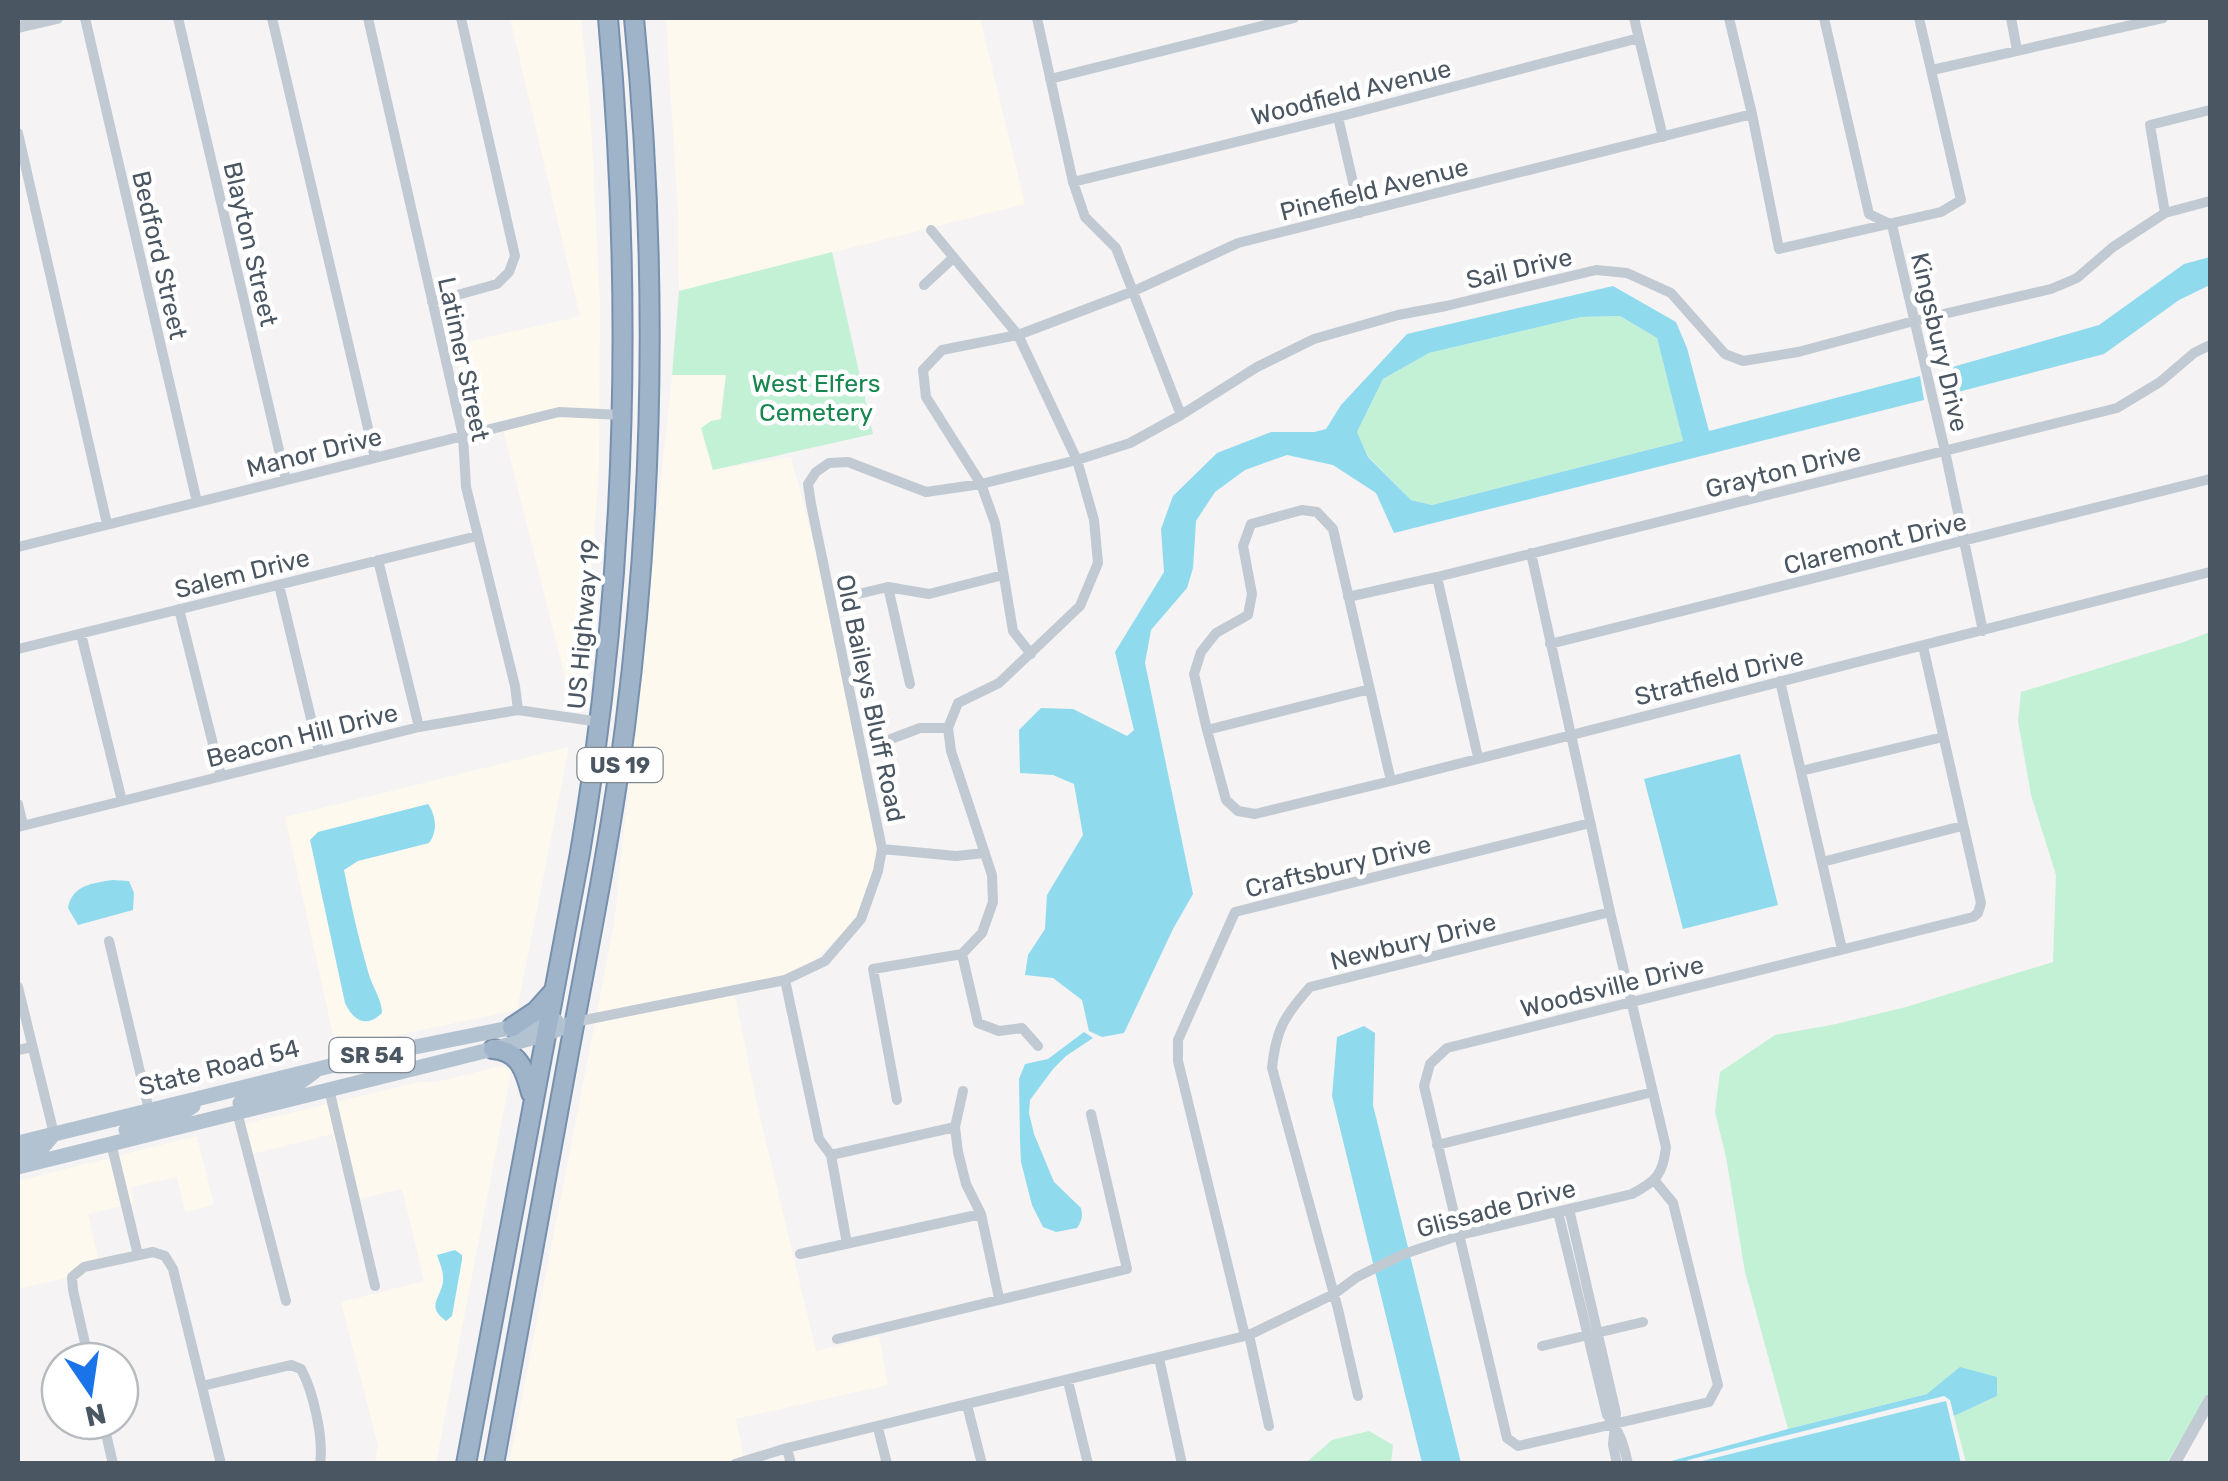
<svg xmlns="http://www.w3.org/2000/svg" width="2228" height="1481" font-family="Rubik,sans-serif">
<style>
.commercial{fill:#fdf9ef}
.green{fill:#c3f1d5}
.water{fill:#90daee;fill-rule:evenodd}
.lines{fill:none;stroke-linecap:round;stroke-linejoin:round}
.trunk-casing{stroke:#7690ad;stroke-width:22}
.minor{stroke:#c1cad2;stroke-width:10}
.tertiary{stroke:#c1cad2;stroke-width:12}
.primary{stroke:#b3c2d1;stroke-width:15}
.trunk{stroke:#9fb4c9;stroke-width:18}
.labels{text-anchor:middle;stroke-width:9;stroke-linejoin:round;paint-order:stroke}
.shield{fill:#fff;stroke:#808990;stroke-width:2.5}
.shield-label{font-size:22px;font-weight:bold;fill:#4a5661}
.street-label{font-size:25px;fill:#4a5661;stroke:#fff}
.park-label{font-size:25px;fill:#17864f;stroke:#fff}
</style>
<rect width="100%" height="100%" fill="#f5f3f3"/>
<path class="commercial" d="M510,18H581L590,105L600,303L599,470L589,607L569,693L501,421L473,427L454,345L580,316Z
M666,18H980L1025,204L679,291L678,215Z
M726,374L712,470L791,457L853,693L880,869L855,922L799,974L734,991L757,1104L816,1351L879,1336L888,1385L736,1419L745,1463L509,1464L614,924L672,375Z
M569,747L517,1010L336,1048L285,817Z
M502,1066L512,1068L436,1463H375L378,1446L341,1302L424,1281L402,1189L350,1201L333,1134L244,1156L236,1126L419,1082H436Z
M197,1136L214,1205L185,1212L177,1177L131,1187L134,1203L88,1214L98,1258L85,1262L66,1278L18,1289V1181Z"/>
<path class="green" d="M832,252L873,434L713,470L701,428L711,421L721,419L726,375H672L679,291Z
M1620,316L1657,338L1683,441L1432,505L1411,500L1368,456L1357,432L1383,379L1429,353L1581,317Z
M2210,632V1390L2167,1463H1966L1954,1416L1997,1396L1927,1394L1788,1429L1745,1272L1726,1157L1715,1112L1720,1072L1775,1035L1836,1024L1906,1007L2053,962L2056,875L2031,795L2018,721L2021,692L2181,643Z
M1369,1431L1393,1445L1391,1463H1308V1461L1332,1440Z"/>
<path class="water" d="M2210,257V285L2179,300L2104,354L1954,393L1949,368L2099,325L2184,264Z
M1613,286L1676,322L1687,348L1709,431L1920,376L1924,400L1394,533L1376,493L1333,465L1287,455L1245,470L1215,492L1196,521L1193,568L1187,588L1151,630L1145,663L1193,894L1173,929L1124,1033L1102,1037L1089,1031L1082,1000L1053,978L1025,975L1028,955L1045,929L1047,895L1083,835L1074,784L1053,775L1020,773L1019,730L1041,708L1073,709L1127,736L1134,730L1115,652L1164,572L1161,529L1173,496L1217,453L1271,432H1314L1326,429L1341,405L1407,334ZM1620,316L1657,338L1683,441L1432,505L1411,500L1368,457L1357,432L1383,379L1429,353L1581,317Z
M1740,754L1778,905L1683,929L1644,779Z
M428,804C436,815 438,832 429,843L358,861L344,870C351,905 359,941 369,975C373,988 382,1000 382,1013C366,1029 353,1020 345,1003L310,840L318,832Z
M113,880L129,881L134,893L133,910L78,925L68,908C72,885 93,883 113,880Z
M1364,1026L1375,1033L1373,1105L1461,1463H1422L1332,1096L1337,1037Z
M1084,1032L1093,1038L1066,1056L1053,1069L1030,1100L1029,1113L1034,1134L1054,1182L1081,1208C1083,1216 1082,1221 1077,1228L1056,1232L1043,1227L1032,1205L1021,1162L1020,1141L1019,1079L1025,1064L1048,1059Z
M455,1250L462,1255V1260L452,1316L446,1321C426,1307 440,1299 443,1282C444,1272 440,1264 437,1255Z
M1960,1367L1997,1377V1396L1954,1416L1950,1400L1944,1396L1688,1460L1684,1463H1664L1788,1429L1927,1394Z
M1946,1401L1961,1463H1694Z"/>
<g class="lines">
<g class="trunk-casing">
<path id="trunk" d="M512,1027L536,1011L552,993
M493,1049C519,1051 525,1070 531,1093
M466,1464L580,853C627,577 633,296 608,18
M494,1464C520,1325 544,1186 570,1047C590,940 611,834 625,727C655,492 657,253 634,18"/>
</g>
<path class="minor" d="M85,18L197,502
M178,18L286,480
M272,18L375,458
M368,18L463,436L466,487L515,686L518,710
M1037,18L1073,182L1085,217L1116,248L1181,415
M1634,18L1663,137
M1729,18L1752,114L1779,249L1941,212L1961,200L1919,18
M1824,18L1869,214L1892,225L1945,451L1983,631
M2011,18L2017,50
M1932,70L2163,18
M1050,79L1294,18
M1338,117L1360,213
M18,133L107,524
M1073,182L1338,117L1639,38
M2165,213L2150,125L2210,110
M924,285L953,258
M432,302L497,284L509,272L515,256L461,18
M18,547L559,412L622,415
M378,560L419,727
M1437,577L1478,757
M279,585L319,752
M888,587L910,684
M845,597L888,587L929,594L1003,575
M1348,597L1437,577L2117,408L2160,382L2194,353L2210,345
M179,609L221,776
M81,634L122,801
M1550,644L2210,479
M18,649L477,536
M1031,654L1013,631L995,523L981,484L926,397L923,370L942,350L1018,335L1134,291L1238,243L1752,114
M1780,681L1842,949
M1207,730L1370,689
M878,744L920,728H948
M1801,771L1943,737
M1391,781L1333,529L1317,512L1302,510L1251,524L1243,546L1252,594L1248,615L1216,633L1201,652L1194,674L1207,730L1226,800L1238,811L1255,814L1391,781L2210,572
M18,804L23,825
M18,827L419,727L518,710L600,722
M882,849L956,856L985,853
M1822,862L1962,826
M109,941L149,1110
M962,954L978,1023L999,1031L1022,1028L1038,1046
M785,980L819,1139L831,1155L847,1244
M18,987L54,1134
M575,1022L785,980L825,961L861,919L878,871L882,849L811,504L808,484L816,472L829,463L848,462L926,492L981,484L1077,460L1130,443L1181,415L1257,367L1314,339L1398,315L1446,306L1596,270L1627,273L1671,293L1725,354L1743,361L1798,352L1914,321L2051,289L2077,278L2113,247L2165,213L2210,201
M18,1050L32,1047
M329,1089L375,1286
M963,1091L955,1127L958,1152L966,1184L981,1214L999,1298
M897,1100L873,969L962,954L982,933L993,902L992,875L951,751L948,728L958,703L999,683L1080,606L1098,563L1094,520L1077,460L1018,335L931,230
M237,1112L286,1301
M111,1143L138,1255
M1437,1145L1653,1092
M831,1155L955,1127
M1655,1181L1673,1203L1718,1385L1709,1402L1518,1446L1507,1438L1424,1086L1430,1064L1447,1048L1973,917L1978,913L1981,903L1923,646
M1569,1209L1616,1413L1613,1445L1617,1464
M1558,1212L1607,1415C1619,1430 1624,1445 1628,1464
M800,1254L981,1214
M1249,1335L1269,1426
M1245,1336L1178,1061V1040L1235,912L1590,823
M837,1339L1127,1269L1091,1114
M1542,1346L1643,1322
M1159,1358L1182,1464
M89,1361L73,1290L72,1277L84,1267L153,1252L165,1256L173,1269L221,1464
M1068,1381L1088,1464
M202,1386L291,1365L301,1369C313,1391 324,1438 320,1464
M1358,1396L1338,1309L1272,1068C1276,1030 1284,1016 1310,987L1610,912
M967,1405L982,1464
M103,1421L113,1464
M878,1428L887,1464
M787,1448L791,1464
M735,1464L787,1448L1249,1335L1334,1294L1357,1277L1404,1254L1460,1235L1632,1194C1656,1181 1663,1175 1666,1147L1610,912L1531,553"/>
<path class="tertiary" d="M18,27L57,18
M2174,1464L2210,1400"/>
<path class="primary" d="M240,1103L295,1086L314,1072
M126,1130L184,1112L193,1106
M18,1143L375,1055L549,1020L556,1021
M18,1155L43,1147L54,1134
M18,1167L493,1049L546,1034L575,1022"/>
<use href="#trunk" class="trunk"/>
</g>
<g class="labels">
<g class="shield">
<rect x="577.5" y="748" width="85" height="34" rx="8"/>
<rect x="329.5" y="1038" width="85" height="34" rx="8"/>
</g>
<g class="shield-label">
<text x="620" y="773">US 19</text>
<text x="372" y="1063">SR 54</text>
</g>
<g class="street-label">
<text transform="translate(1351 92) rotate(-14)" y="9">Woodfield Avenue</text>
<text transform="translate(1374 189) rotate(-14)" y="9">Pinefield Avenue</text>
<text transform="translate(251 244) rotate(77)" y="9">Blayton Street</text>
<text transform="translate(160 255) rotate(77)" y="9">Bedford Street</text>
<text transform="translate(1519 268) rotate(-13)" y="9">Sail Drive</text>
<text transform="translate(1940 342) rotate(77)" y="9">Kingsbury Drive</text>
<text transform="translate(464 359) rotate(78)" y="9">Latimer Street</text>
<text transform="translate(314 452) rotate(-14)" y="9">Manor Drive</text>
<text transform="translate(1783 470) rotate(-14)" y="9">Grayton Drive</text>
<text transform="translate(1875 543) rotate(-14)" y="9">Claremont Drive</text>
<text transform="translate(242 573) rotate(-14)" y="9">Salem Drive</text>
<text transform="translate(583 624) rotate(-85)" y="9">US Highway 19</text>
<text transform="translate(1719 676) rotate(-14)" y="9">Stratfield Drive</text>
<text transform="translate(871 698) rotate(78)" y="9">Old Baileys Bluff Road</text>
<text transform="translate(302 735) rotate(-14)" y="9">Beacon Hill Drive</text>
<text transform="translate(1338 866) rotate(-14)" y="9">Craftsbury Drive</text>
<text transform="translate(1413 941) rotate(-14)" y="9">Newbury Drive</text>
<text transform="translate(1612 986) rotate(-14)" y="9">Woodsville Drive</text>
<text transform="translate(219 1067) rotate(-14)" y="9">State Road 54</text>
<text transform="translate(1496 1208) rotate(-15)" y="9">Glissade Drive</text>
</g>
<g class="park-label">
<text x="816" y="392">West Elfers<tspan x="816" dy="29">Cemetery</tspan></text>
</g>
</g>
<rect width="2228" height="1481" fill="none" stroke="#4a5661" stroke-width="40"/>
<g transform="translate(90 1391) rotate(167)"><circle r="48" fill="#ffffff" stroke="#b7bbc0" stroke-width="2.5"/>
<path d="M0-8L18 38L0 25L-18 38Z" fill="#1a73e8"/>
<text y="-15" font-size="28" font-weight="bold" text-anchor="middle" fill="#4a5661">N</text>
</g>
</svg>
